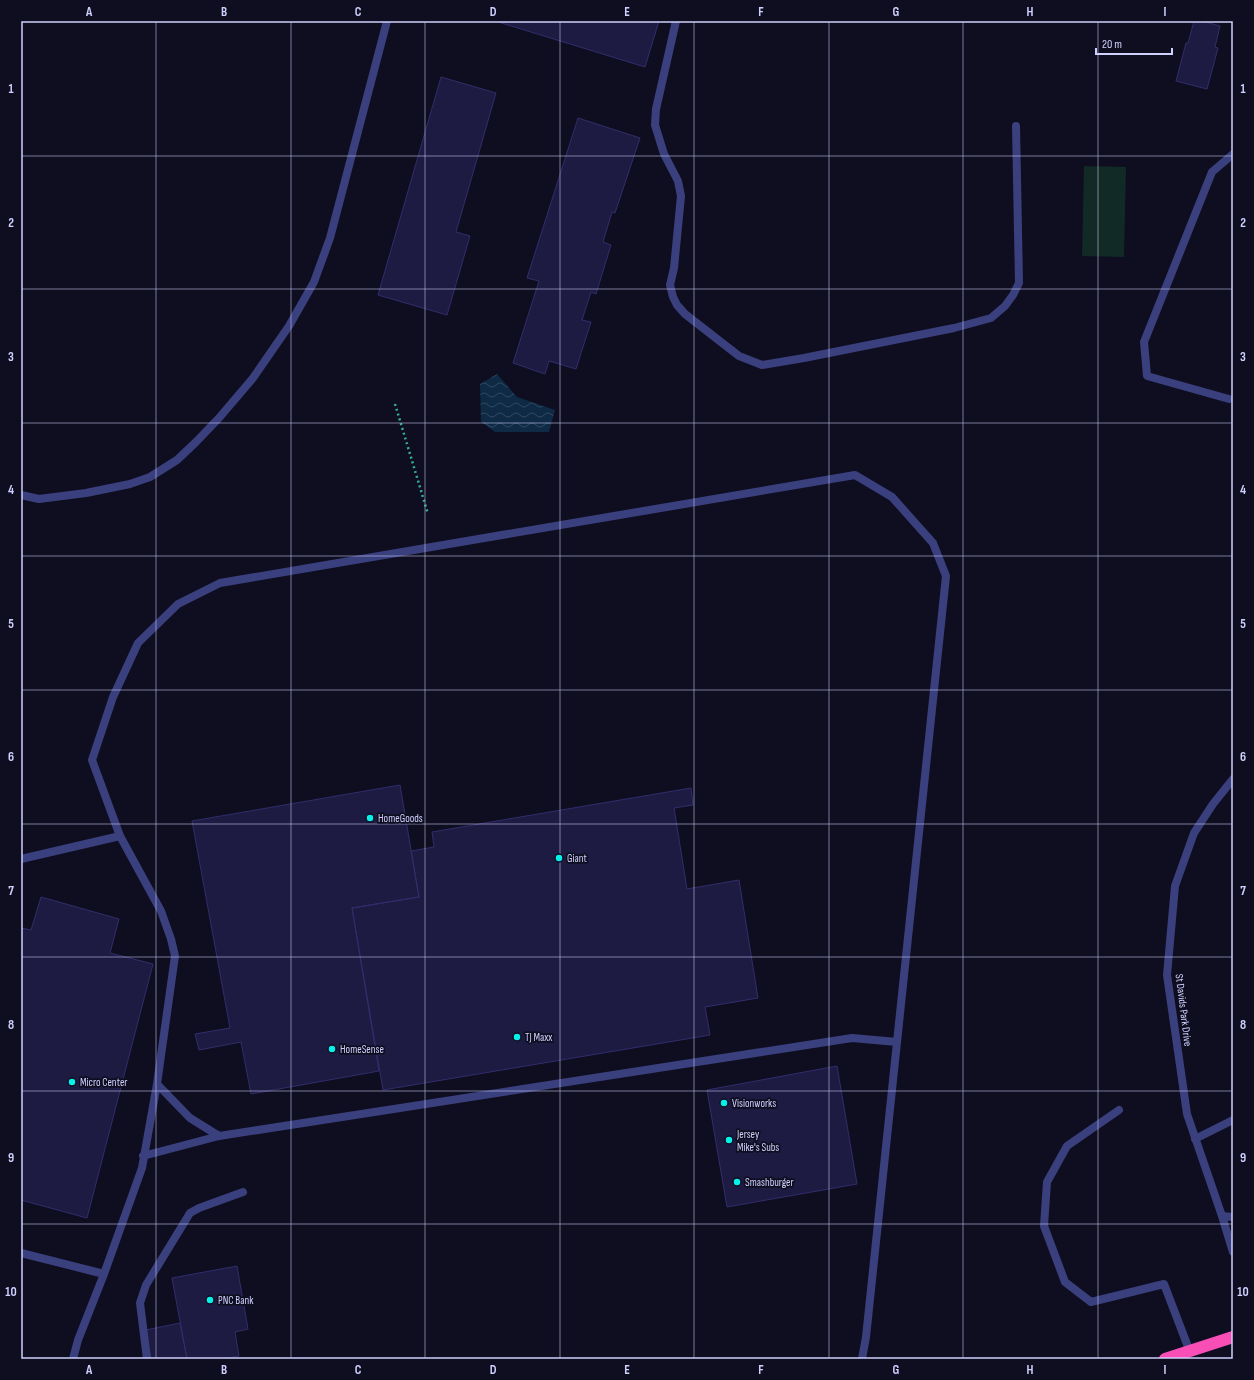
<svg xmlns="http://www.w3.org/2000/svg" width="1254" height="1380" font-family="'Sofia Sans Condensed',sans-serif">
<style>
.pitch{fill:#112a26}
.water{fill:url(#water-waves)}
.building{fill:#1d1b41;stroke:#322d6c}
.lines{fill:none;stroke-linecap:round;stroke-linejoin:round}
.path{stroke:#32ae97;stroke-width:2.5;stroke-dasharray:2 3;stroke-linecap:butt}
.lane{stroke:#3a407e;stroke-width:8}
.street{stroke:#3a407e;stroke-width:8}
.highway{stroke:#f94eb6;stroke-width:12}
.grid{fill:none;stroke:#cfd0fd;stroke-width:1;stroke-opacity:0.55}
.poi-dot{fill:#08f0ea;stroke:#0f0e21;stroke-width:1.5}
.labels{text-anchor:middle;stroke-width:3.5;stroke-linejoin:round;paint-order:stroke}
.poi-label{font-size:11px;fill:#cfd0fd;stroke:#0f0e21;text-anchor:start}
.street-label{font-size:11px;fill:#cfd0fd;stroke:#0f0e21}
.neatline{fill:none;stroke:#cfd0fd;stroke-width:1.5}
.grid-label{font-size:13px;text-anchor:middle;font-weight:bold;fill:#cfd0fd}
</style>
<defs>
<pattern id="water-waves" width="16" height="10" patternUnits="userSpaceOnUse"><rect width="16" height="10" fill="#0e2a45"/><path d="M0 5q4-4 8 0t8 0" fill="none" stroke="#304861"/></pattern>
</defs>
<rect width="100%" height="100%" fill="#0f0e21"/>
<path class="pitch" d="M1084,166L1126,167L1124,257L1082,256Z"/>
<path class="water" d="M497,374L517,397L555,410L549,432H495L481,422L480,384Z"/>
<path class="building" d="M495,21H659L645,67Z
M1194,21H1202L1220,26L1215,47L1218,48L1207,89L1176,81L1186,43H1188Z
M441,77L496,93L456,232L470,236L447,315L378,295Z
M578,118L640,138L615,213L612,212L603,242L611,245L596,294L591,292L582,320L591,322L576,369L549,361L545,374L513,363L539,281L527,278Z
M400,785L419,897L352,908L379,1071L251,1094L241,1042L199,1050L195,1034L230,1028L192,821Z
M691,788L693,805L674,808L687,889L739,880L758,998L705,1007L710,1035L383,1090L352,908L419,897L411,851L434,847L432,832Z
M41,897L119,919L110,953L153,964L87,1218L21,1200V928L31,930Z
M837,1066L857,1184L727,1207L707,1090Z
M237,1266L248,1329L235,1332L239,1356L223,1359H187L172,1278Z
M180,1323L187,1359H151L146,1330Z"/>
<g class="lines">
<path class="path" d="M395,404L428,514"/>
<path class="lane" d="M21,859L120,836
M157,1084L190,1118L219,1136
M1119,1110L1067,1146L1047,1182L1044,1226L1065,1282L1091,1302L1164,1284L1190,1352
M1195,1139L1233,1120
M143,1156L219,1136L852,1038L897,1042
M21,1253L104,1274
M73,1359L78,1340L104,1274L142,1168L157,1084L175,956L171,939L161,911L120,836L92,760L113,697L138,643L178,604L220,583L855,475L892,497L933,543L946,576L866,1337L862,1359
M147,1359L140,1303L146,1285L190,1213L199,1208L243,1192"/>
<path class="street" d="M676,21L656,109L655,125L664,154L678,181L681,196L674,268L670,285L673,297L677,305L685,314L739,356L762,365L804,358L954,328L991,318L1005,306L1013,295L1019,283L1016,126
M1229,399L1147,376L1144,342L1212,172L1233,154
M21,495L39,499L86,493L130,484L150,477L177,460L196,442L219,418L253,378L289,326L314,282L330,238L387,21
M1233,779L1213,804L1194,833L1175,886L1167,975L1187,1114L1222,1216L1233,1252
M1222,1216L1233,1217"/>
<path class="highway" d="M1165,1359L1233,1337"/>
</g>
<path class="grid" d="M156,21V1359M291,21V1359M425,21V1359M560,21V1359M694,21V1359M829,21V1359M963,21V1359M1098,21V1359M21,156H1233M21,289H1233M21,423H1233M21,556H1233M21,690H1233M21,824H1233M21,957H1233M21,1091H1233M21,1224H1233"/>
<g class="poi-dot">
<circle cx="370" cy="818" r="4"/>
<circle cx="559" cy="858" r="4"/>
<circle cx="517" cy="1037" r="4"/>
<circle cx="332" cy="1049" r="4"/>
<circle cx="72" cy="1082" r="4"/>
<circle cx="724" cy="1103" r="4"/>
<circle cx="729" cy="1140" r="4"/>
<circle cx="737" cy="1182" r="4"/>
<circle cx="210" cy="1300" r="4"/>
</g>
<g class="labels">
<g class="poi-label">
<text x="378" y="822">HomeGoods</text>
<text x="567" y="862">Giant</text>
<text x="525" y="1041">TJ Maxx</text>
<text x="340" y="1053">HomeSense</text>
<text x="80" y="1086">Micro Center</text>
<text x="732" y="1107">Visionworks</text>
<text x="737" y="1138">Jersey<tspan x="737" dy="13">Mike's Subs</tspan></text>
<text x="745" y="1186">Smashburger</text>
<text x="218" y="1304">PNC Bank</text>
</g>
<g class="street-label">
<text transform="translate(1184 1010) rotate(83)" y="4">St Davids Park Drive</text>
</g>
</g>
<rect width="1254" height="1380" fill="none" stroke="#0f0e21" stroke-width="44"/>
<path d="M1096 48v6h76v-6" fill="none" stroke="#cfd0fd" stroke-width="2"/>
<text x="1102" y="48" font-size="12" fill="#cfd0fd" stroke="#0f0e21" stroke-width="3" paint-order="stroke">20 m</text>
<rect x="22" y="22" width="1210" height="1336" class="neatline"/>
<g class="grid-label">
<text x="89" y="16">A</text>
<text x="224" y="16">B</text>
<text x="358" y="16">C</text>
<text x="493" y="16">D</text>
<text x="627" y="16">E</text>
<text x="761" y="16">F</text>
<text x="896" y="16">G</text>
<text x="1030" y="16">H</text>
<text x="1165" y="16">I</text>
<text x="11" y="93">1</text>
<text x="1243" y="93">1</text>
<text x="11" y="227">2</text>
<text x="1243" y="227">2</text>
<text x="11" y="361">3</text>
<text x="1243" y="361">3</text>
<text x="11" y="494">4</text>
<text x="1243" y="494">4</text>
<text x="11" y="628">5</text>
<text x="1243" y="628">5</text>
<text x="11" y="761">6</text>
<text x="1243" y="761">6</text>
<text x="11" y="895">7</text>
<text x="1243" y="895">7</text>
<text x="11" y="1029">8</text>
<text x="1243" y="1029">8</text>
<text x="11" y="1162">9</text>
<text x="1243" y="1162">9</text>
<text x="11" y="1296">10</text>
<text x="1243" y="1296">10</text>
<text x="89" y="1374">A</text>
<text x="224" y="1374">B</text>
<text x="358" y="1374">C</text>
<text x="493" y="1374">D</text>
<text x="627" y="1374">E</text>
<text x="761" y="1374">F</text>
<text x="896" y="1374">G</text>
<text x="1030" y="1374">H</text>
<text x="1165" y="1374">I</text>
</g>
</svg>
